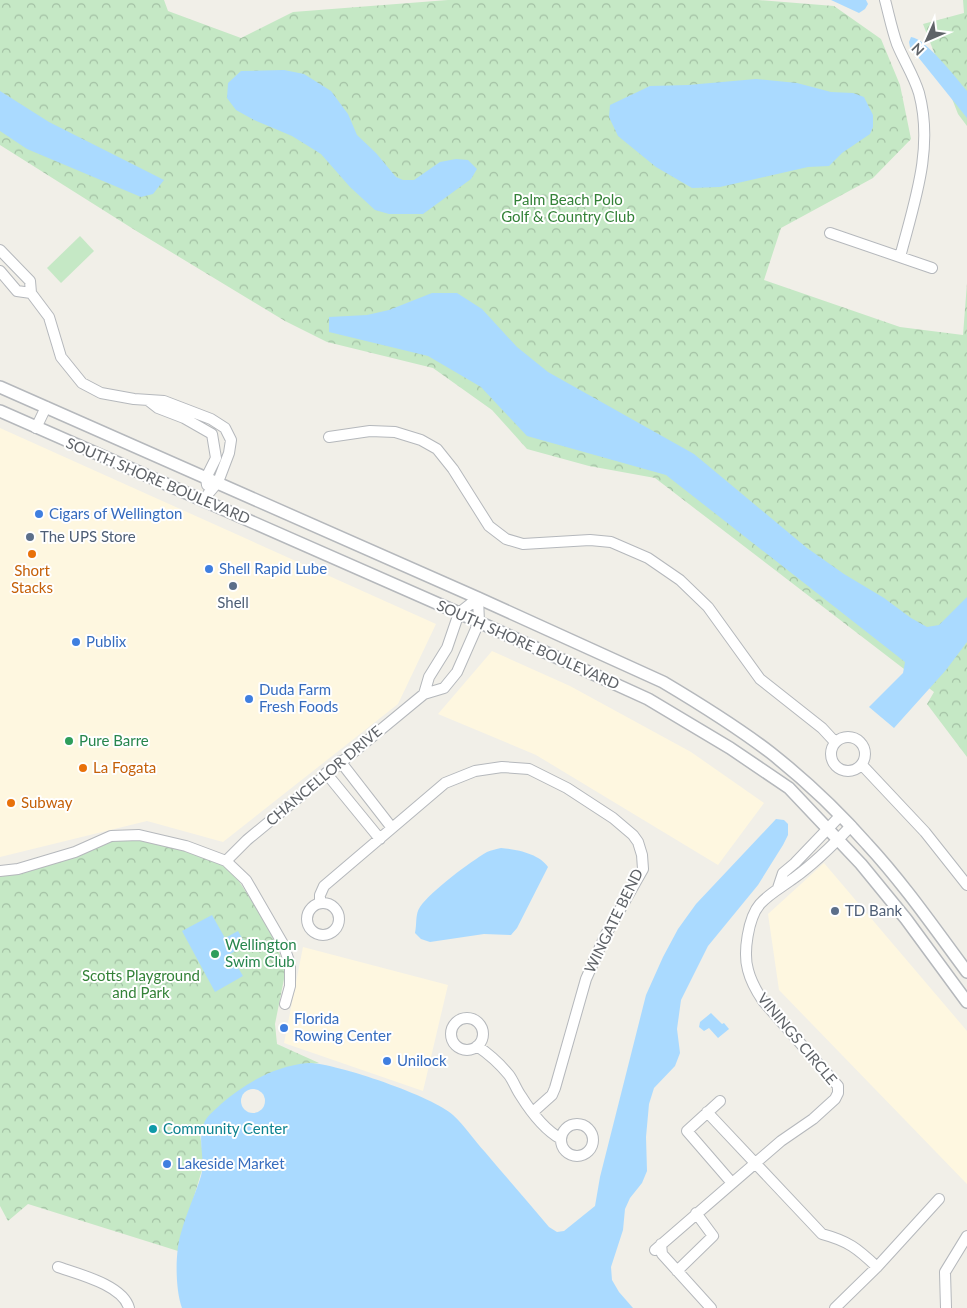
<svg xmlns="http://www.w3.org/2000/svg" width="967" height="1308" font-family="Lato,sans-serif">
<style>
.commercial{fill:#fef7e0}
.park{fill:url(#park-crowns)}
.pitch{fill:#c5e8c5}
.water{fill:#aadaff}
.pier{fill:#f1efe8}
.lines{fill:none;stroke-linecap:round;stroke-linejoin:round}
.minor-casing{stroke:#b5b8bc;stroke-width:12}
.tertiary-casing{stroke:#b5b8bc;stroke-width:14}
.minor{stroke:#fff;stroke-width:10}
.tertiary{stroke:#fff;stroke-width:11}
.shop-dot{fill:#3f7fe0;stroke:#fff;stroke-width:2}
.service-dot{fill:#5c6f8a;stroke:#fff;stroke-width:2}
.food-dot{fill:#e8710a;stroke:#fff;stroke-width:2}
.leisure-dot{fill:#2e9e5b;stroke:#fff;stroke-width:2}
.culture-dot{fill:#0f9aa8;stroke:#fff;stroke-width:2}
.labels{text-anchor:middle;stroke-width:4;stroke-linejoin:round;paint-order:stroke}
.park-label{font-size:15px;fill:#348238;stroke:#fff}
.street-label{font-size:15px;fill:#5f6368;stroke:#fff}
.shop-label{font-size:15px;fill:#366cbe;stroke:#fff;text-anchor:start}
.service-label{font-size:15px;fill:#4e5e75;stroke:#fff;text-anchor:start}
.food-label{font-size:15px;fill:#c56008;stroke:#fff;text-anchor:start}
.leisure-label{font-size:15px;fill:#27864d;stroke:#fff;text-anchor:start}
.culture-label{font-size:15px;fill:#0d838f;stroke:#fff;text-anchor:start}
</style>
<defs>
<pattern id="park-crowns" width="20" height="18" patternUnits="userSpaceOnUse" patternTransform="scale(1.25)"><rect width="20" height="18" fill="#c5e8c5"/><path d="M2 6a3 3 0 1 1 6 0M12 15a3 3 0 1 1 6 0" fill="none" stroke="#a3c0a4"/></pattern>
</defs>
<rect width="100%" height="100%" fill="#f1efe8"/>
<path class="commercial" d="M0,428L436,624L398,704L223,842L147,821L0,857Z
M492,651L570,686L691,752L764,803L718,865L536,755L438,714Z
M824,863L967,1031V1184L779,990L768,914Z
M303,947L448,985L423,1091L284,1043Z"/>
<path class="park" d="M0,0H164L168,11L241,38L293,12L448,0H758L834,6L881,39L900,85L911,139L873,178L781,228L764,280L900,327L963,335L967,283V757L927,704L934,692L655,478L589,466L527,449L492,410L433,368L327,342L285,321L138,232L0,145Z
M963,0H967V126L958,114L923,24L964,13Z
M130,832L226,861L268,926L286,969L275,1024L277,1044L319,1063L286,1068L200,1134L204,1163L178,1251L28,1204L8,1221L0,1206V871Z"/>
<path class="pitch" d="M80,236L94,251L61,283L47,268Z"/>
<path class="water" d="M831,0H866L868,4L865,9L859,13Z
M911,37C926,39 956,78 967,91V118L910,47L909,42Z
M284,70L304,74L331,91L348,114L357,135L376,153L396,177L403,180H414L440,162L456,159L468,160L477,169L471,179L423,214H389L375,210L350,187L321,154L292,136L254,120L236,110L227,98L228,83L241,71Z
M756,79L797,83L831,92L853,93L864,97L873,115V127L870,134L842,153L829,166L808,167L720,187L692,188L656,167L618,136L609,117L610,105L650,86L688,85Z
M0,91L49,122L164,180L153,194L141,197L27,149L0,131Z
M432,293H457L482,309L517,347L548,372L694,454L807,548L844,574L884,598L911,618L927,627L939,625L967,597V642L946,670L894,728L869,707L903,673L905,662L666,475L527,436L481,387L428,356L329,332V317L367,315L389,310Z
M776,819L784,820L788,824V835L783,845L758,885L708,946L681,1000L677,1029L680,1053L675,1066L654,1088L649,1104L646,1137L647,1171L642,1183L630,1198L625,1209L623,1230L611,1267L612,1280L619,1292L633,1308H182C175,1289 175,1252 181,1233C186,1214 195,1195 201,1176C206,1158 196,1138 205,1121C208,1115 216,1109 221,1104C245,1083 275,1066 308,1063C333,1062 435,1097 453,1115C465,1126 474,1140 485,1152C506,1177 528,1202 549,1227L557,1232L564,1231L595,1206L600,1177L646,995L663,957L678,929L696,904Z
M501,848C516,849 540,854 548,867L517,928L511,935L484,934L430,942L421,939L415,933C417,924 415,914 420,907C431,891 470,862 487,852C491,850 497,849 501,848Z
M212,915L225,938L238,931L246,945L230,954L243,976L215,992L182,931Z
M711,1013L722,1024L724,1023L729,1029L718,1038L709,1028L704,1031L699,1027L700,1022Z"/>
<path class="pier" d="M241 1101a12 12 0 1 1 24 0a12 12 0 1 1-24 0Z"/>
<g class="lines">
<g class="minor-casing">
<path id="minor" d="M885,0C889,15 892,30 897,44C904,61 914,76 919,93C934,149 914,203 900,257
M830,233L932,268
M0,250L30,281L31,293L49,317L61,357L82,383L101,393L134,399L164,401L211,419L225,428L231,440L229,453L218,482L208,494L205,501
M0,271L17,291L31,293
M149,401L158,408L184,418L212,434L216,458L206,478L207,485
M36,428L46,407
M329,437L370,431L395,432L421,440L437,449L453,469L489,526L506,539L523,544L590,540L611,542L648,558L680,580L708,607L760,679L822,728L835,742
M424,694L429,677L447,648L459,613L478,598
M831 754a17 17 0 1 1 34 0a17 17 0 1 1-34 0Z
M340,761L392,828
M862,765L925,832L967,885
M326,773L380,839
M226,861L247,840L424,694L444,688L457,672L479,622L478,598
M0,871L18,869L75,852L111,836L139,835L186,846L226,861L246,880L283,944L290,964V986L285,1004
M778,888L783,873L795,863L840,816
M320,903V895L324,886L445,783L475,771L502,767L529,769L567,788L613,818L633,835L638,842L642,855L643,869L605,936L586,979L555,1088L552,1095L533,1112
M307 919a16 16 0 1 1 32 0a16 16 0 1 1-32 0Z
M451 1034a16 16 0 1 1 32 0a16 16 0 1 1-32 0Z
M477,1046C489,1054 500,1064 509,1075C514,1082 516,1089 521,1096C531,1112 545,1130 561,1139
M720,1101L687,1131L732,1183
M707,1112L822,1234C848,1241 857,1248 877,1267
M561 1140a16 16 0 1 1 32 0a16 16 0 1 1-32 0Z
M661,1244L662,1254L711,1308
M655,1250L781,1141L813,1119L835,1099L838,1093V1086L763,1001C757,992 751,982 748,970C743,953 748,918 760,904C770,893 782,887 794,878C815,863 833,845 851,826
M58,1267C78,1274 123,1285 129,1308
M677,1271L713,1236L696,1213
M835,1308L877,1267L939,1199
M946,1308L945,1272L967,1236"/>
</g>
<g class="tertiary-casing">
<path id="tertiary" d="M0,387L478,598L663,682C700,704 737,727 771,753C805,780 838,811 867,844C904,884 935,929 967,972
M0,411L459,613L648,699L730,748L789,788L861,864L906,919L967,1002"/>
</g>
<use href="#minor" class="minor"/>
<use href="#tertiary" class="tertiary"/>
</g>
<g class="shop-dot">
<circle cx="39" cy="514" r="5"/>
<circle cx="209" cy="569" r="5"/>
<circle cx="76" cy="642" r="5"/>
<circle cx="249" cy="699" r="5"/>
<circle cx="284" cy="1028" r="5"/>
<circle cx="387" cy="1061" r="5"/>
<circle cx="167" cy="1164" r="5"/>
</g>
<g class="service-dot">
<circle cx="30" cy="537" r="5"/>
<circle cx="233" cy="586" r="5"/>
<circle cx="835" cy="911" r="5"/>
</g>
<g class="food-dot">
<circle cx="32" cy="554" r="5"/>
<circle cx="83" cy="768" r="5"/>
<circle cx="11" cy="803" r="5"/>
</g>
<g class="leisure-dot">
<circle cx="69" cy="741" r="5"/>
<circle cx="215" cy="954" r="5"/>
</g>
<circle class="culture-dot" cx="153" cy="1129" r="5"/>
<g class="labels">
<g class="park-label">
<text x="568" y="205">Palm Beach Polo<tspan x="568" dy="17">Golf &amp; Country Club</tspan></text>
<text x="141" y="981">Scotts Playground<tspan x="141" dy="17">and Park</tspan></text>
</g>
<g class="street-label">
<text transform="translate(158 481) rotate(23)" y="5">SOUTH SHORE BOULEVARD</text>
<text transform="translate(528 645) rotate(24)" y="5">SOUTH SHORE BOULEVARD</text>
<text transform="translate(324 776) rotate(-40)" y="5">CHANCELLOR DRIVE</text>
<text transform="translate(614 921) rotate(-64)" y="5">WINGATE BEND</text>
<text transform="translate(797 1039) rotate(50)" y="5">VININGS CIRCLE</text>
</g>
<g class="shop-label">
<text x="49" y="519">Cigars of Wellington</text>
<text x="219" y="574">Shell Rapid Lube</text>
<text x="86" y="647">Publix</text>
<text x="259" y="695">Duda Farm<tspan x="259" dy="17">Fresh Foods</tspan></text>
<text x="294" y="1024">Florida<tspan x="294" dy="17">Rowing Center</tspan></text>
<text x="397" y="1066">Unilock</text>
<text x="177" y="1169">Lakeside Market</text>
</g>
<g class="service-label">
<text x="40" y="542">The UPS Store</text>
<text x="233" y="608" text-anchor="middle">Shell</text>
<text x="845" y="916">TD Bank</text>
</g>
<g class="food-label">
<text x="32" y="576" text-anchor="middle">Short<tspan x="32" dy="17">Stacks</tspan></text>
<text x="93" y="773">La Fogata</text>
<text x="21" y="808">Subway</text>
</g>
<g class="leisure-label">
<text x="79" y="746">Pure Barre</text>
<text x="225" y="950">Wellington<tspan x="225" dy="17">Swim Club</tspan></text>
</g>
<g class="culture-label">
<text x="163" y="1134">Community Center</text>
</g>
</g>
<g transform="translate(927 40) rotate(225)" stroke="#ffffff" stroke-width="4" paint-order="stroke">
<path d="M0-4L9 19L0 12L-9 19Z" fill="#5f6368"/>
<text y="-8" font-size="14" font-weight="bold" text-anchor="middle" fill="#5f6368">N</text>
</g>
</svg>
